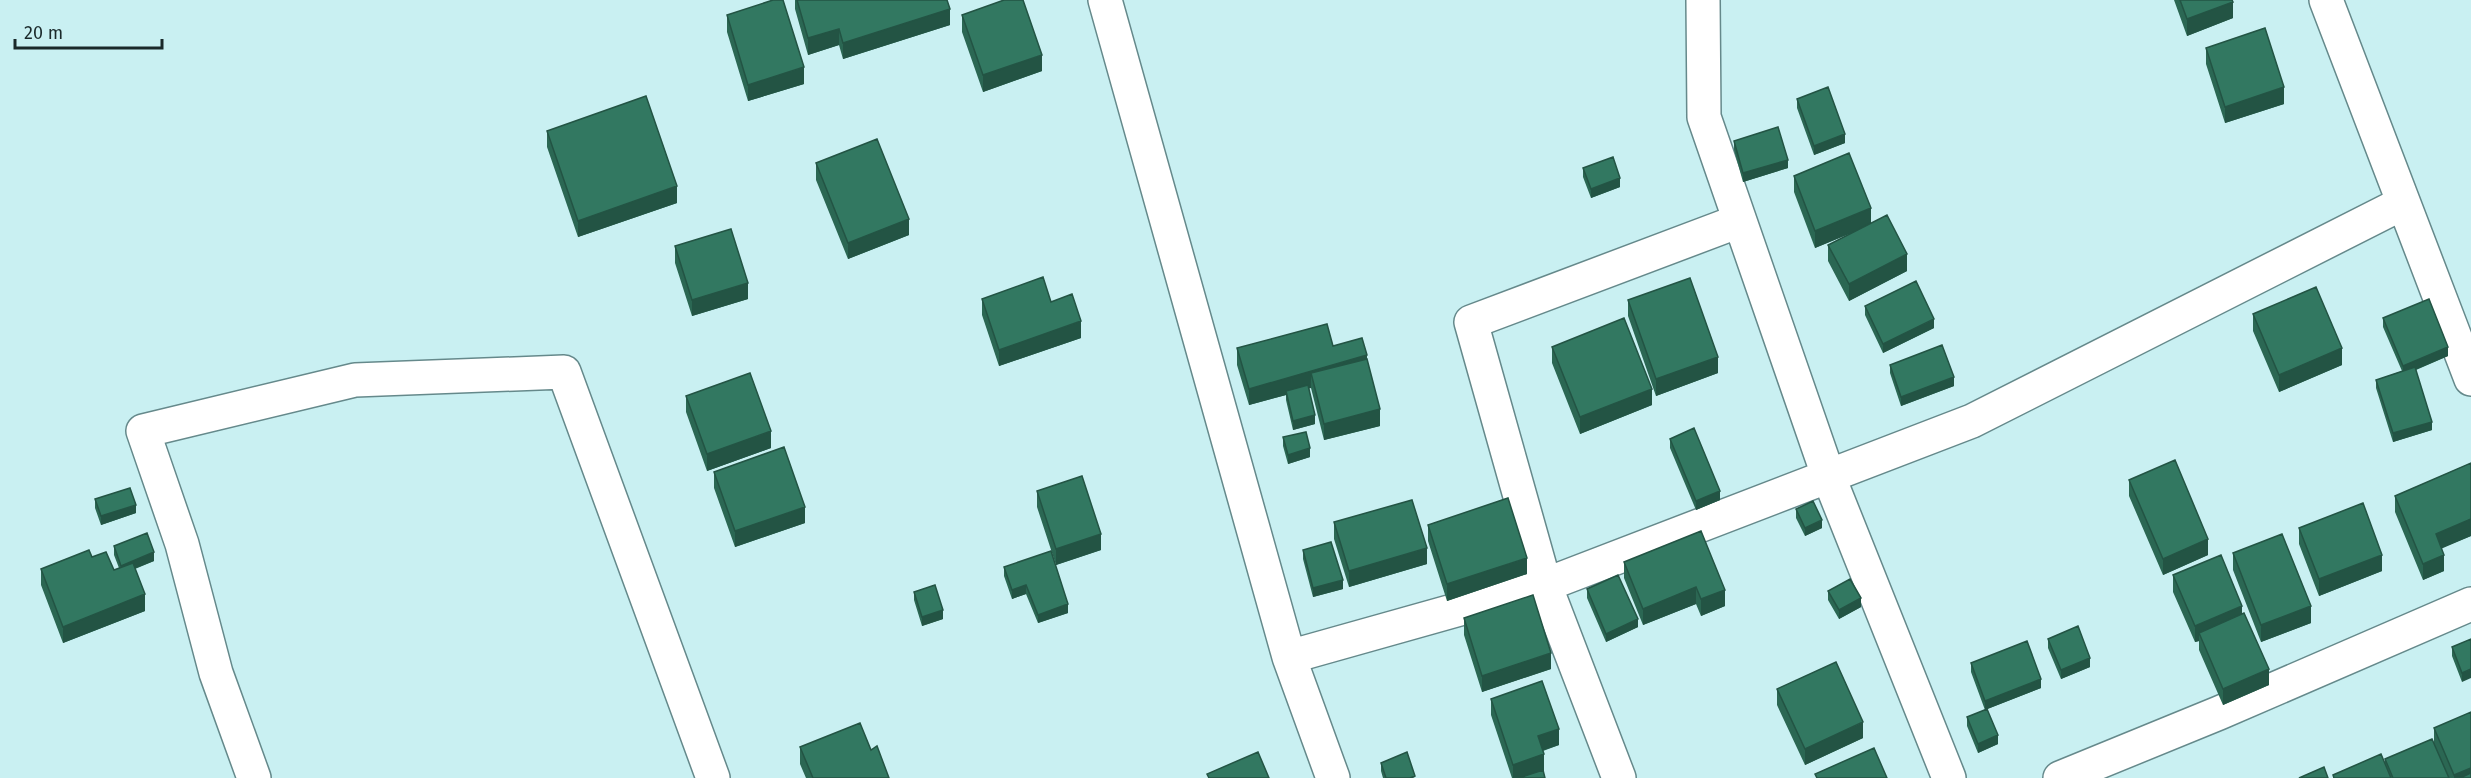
<svg xmlns="http://www.w3.org/2000/svg" width="2471" height="778" font-family="'Fira Sans',sans-serif">
<style>
.lines{fill:none;stroke-linecap:round;stroke-linejoin:round}
.minor-casing{stroke:#65898b;stroke-width:36}
.minor{stroke:#fff;stroke-width:33}
.wall{fill:#2b6753}
.shaded-wall{fill:#235444}
.building{fill:#327861;stroke:#235444;stroke-width:1.5}
</style>
<rect width="100%" height="100%" fill="#c9f0f2"/>
<g class="lines">
<g class="minor-casing">
<path id="minor" d="M1105,0L1289,657
M1703,0L1704,117L1828,475L1949,778
M2326,0L2471,379
M254,778L216,673L182,544L143,431L355,380L564,372L713,778
M1333,778L1289,657L1545,585L1972,421L2403,203
M1619,778L1545,585L1471,322L1739,221
M2060,778L2219,713L2471,604"/>
</g>
<use href="#minor" class="minor"/>
</g>
<path class="wall" d="M795,0H947L950,25L843,59L839,45L808,55L795,9Z
M2174,0H2232L2233,18L2187,36Z
M727,15L804,84L748,101L727,32Z
M962,15L1042,71L983,92L962,32Z
M2206,48L2284,104L2225,123L2206,64Z
M1797,99L1845,143L1814,155L1797,108Z
M547,131L677,203L578,237L547,147Z
M1734,141L1788,168L1743,182L1734,150Z
M816,163L909,235L848,259L816,180Z
M1583,168L1620,187L1591,198L1583,177Z
M1794,176L1871,223L1907,271L1849,301L1828,261V245L1851,233L1815,248L1794,192Z
M675,246L748,299L692,316L675,263Z
M982,299L1081,338L999,366L982,315Z
M1628,300L1718,373L1656,396L1628,316Z
M1865,306L1934,328L1883,353L1865,315Z
M2253,314L2342,365L2279,392L2253,331Z
M2383,318L2448,356L2416,370L2432,430L2393,442L2376,388V380L2402,371L2383,327Z
M1333,346L1367,359L1380,426L1324,440L1311,388H1309L1315,424L1293,430L1286,400V395L1249,405L1237,365V348Z
M1552,347L1652,405L1580,434L1552,363Z
M1890,365L1954,386L1901,406L1890,373Z
M686,396L771,448L707,471L686,412Z
M1283,437L1310,457L1288,464L1283,446Z
M1670,439L1720,500L1696,510L1670,448Z
M2471,463V536L2441,548L2444,571L2423,580L2395,512V496Z
M714,472L805,523L735,547L714,488Z
M2129,480L2208,555L2163,575L2129,496Z
M1037,491L1101,550L1056,565L1037,507Z
M95,499L136,513L101,525L95,508Z
M1796,509L1822,528L1805,536L1796,518Z
M1334,522L1427,564L1349,587L1334,539Z
M1428,525L1527,574L1447,601L1428,541Z
M2299,528L2382,571L2319,596L2299,544Z
M1701,531L1725,606L1701,616L1696,604L1643,625L1624,578V562Z
M114,546L154,561L135,569L145,611L63,643L41,585V569L92,557L114,570L119,568L114,555Z
M1303,550L1343,589L1313,597L1303,559Z
M2233,553L2311,623L2261,642L2233,570Z
M1004,567L1068,613L1038,623L1026,594L1012,599L1004,576Z
M2173,575L2242,614L2269,685L2223,705L2199,650V641L2195,642L2173,592Z
M1587,589L1638,627L1606,642L1587,598Z
M1828,591L1861,607L1839,619L1828,600Z
M914,592L943,619L922,626L914,600Z
M1464,618L1551,669L1482,692L1464,635Z
M2048,639L2090,667L2061,679L2048,648Z
M2471,639L2462,682L2452,656V647Z
M1971,663L2041,688L1987,709L1998,744L1978,753L1967,726V717L1985,710L1971,672Z
M1777,689L1863,738L1805,765L1777,705Z
M1491,699L1559,745L1543,751L1544,771H1543L1545,778H1512L1491,715Z
M2434,728L2471,778H2333V775L2385,762V759L2434,743Z
M800,747L871,750L889,778H806L800,764Z
M1381,763L1415,778H1383L1381,771Z"/>
<path class="shaded-wall" d="M2233,2V18L2187,36V19Z
M950,9V25L843,59V43Z
M839,29V45L808,55V38Z
M1042,55V71L983,92V75Z
M804,67V84L748,101V85Z
M2284,87V104L2225,123V107Z
M1845,134V143L1814,155V146Z
M1788,160V168L1743,182V173Z
M1620,178V187L1591,198V189Z
M677,186V203L578,237V221Z
M1871,208V225L1815,248V231Z
M909,219V235L848,259V243Z
M1907,254V271L1849,301V284Z
M748,283V299L692,316V300Z
M1934,319V328L1883,353V344Z
M1081,321V338L999,366V350Z
M2448,347V356L2403,375V366Z
M2342,348V365L2279,392V375Z
M1367,355V372L1311,373V388L1287,394L1286,391V395L1249,405V389Z
M1718,357V373L1656,396V379Z
M1954,377V386L1901,406V397Z
M1652,389V405L1580,434V417Z
M1380,409V426L1324,440V424Z
M1315,415V424L1293,430V421Z
M2432,422V430L2393,442V433Z
M771,431V448L707,471V454Z
M1310,448V457L1288,464V455Z
M1720,491V500L1696,510V501Z
M136,505V513L101,525V516Z
M805,507V523L735,547V531Z
M2471,519V536L2436,551V534Z
M1822,520V528L1805,536V528Z
M1101,534V550L1056,565V549Z
M2208,539V555L2163,575V559Z
M1427,548V564L1349,587V571Z
M154,552V561L121,574V566Z
M2382,555V571L2319,596V579Z
M2444,555V571L2423,580V564Z
M1527,558V574L1447,601V584Z
M1343,580V589L1313,597V588Z
M1026,585V594L1012,599V590Z
M1696,587V604L1643,625V609Z
M1725,590V606L1701,616V599Z
M145,594V611L63,643V627Z
M1861,598V607L1839,619V610Z
M1068,604V613L1038,623V615Z
M2242,606V623L2199,633V641L2195,642V626Z
M2311,606V623L2261,642V625Z
M943,610V619L922,626V617Z
M1638,619V627L1606,642V634Z
M1551,653V669L1482,692V676Z
M2090,658V667L2061,679V670Z
M2269,669V685L2223,705V689Z
M2471,669V678L2462,682V673Z
M2041,679V688L1985,710V701Z
M1863,722V738L1805,765V749Z
M1559,729V745L1538,752V736Z
M1998,735V744L1978,753V744Z
M1544,754V771L1524,778H1513V765Z
M2471,768V778H2454V775Z"/>
<path class="building" d="M773,0H783L804,67L748,85L727,15Z
M797,0H947L950,9L843,43L839,29L808,38Z
M1004,0H1023L1042,55L983,75L962,15Z
M2180,0H2232L2233,2L2187,19Z
M2265,28L2284,87L2225,107L2206,48Z
M1828,87L1845,134L1814,146L1797,99Z
M646,96L677,186L578,221L547,131Z
M1778,127L1788,160L1743,173L1734,141Z
M877,139L909,219L848,243L816,163Z
M1849,153L1871,208L1815,231L1794,176Z
M1613,157L1620,178L1591,189L1583,168Z
M1887,215L1907,254L1849,284L1828,245Z
M731,229L748,283L692,300L675,246Z
M1043,277L1051,302L1072,294L1081,321L999,350L982,299Z
M1690,278L1718,357L1656,379L1628,300Z
M1916,281L1934,319L1883,344L1865,306Z
M2316,287L2342,348L2279,375L2253,314Z
M2429,299L2448,347L2403,366L2383,318Z
M1624,318L1652,389L1580,417L1552,347Z
M1327,324L1333,346L1362,338L1367,355L1249,389L1237,348Z
M1942,345L1954,377L1901,397L1890,365Z
M1367,359L1380,409L1324,424L1311,373Z
M2415,367L2432,422L2393,433L2376,380Z
M750,373L771,431L707,454L686,396Z
M1308,385L1315,415L1293,421L1286,391Z
M1694,428L1720,491L1696,501L1670,439Z
M1306,432L1310,448L1288,455L1283,437Z
M784,447L805,507L735,531L714,472Z
M2175,460L2208,539L2163,559L2129,480Z
M2471,463V519L2436,534L2444,555L2423,564L2395,496Z
M1082,476L1101,534L1056,549L1037,491Z
M130,488L136,505L101,516L95,499Z
M1508,498L1527,558L1447,584L1428,525Z
M1412,500L1427,548L1349,571L1334,522Z
M1813,501L1822,520L1805,528L1796,509Z
M2363,503L2382,555L2319,579L2299,528Z
M1701,531L1725,590L1701,599L1696,587L1643,609L1624,562Z
M147,533L154,552L121,566L114,546Z
M2282,534L2311,606L2261,625L2233,553Z
M1331,542L1343,580L1313,588L1303,550Z
M89,550L92,557L106,552L114,570L133,563L145,594L63,627L41,569Z
M1051,551L1068,604L1038,615L1026,585L1012,590L1004,567Z
M2221,555L2242,606L2195,626L2173,575Z
M1618,575L1638,619L1606,634L1587,589Z
M1850,579L1861,598L1839,610L1828,591Z
M935,585L943,610L922,617L914,592Z
M1533,595L1551,653L1482,676L1464,618Z
M2244,613L2269,669L2223,689L2199,633Z
M2078,626L2090,658L2061,670L2048,639Z
M2471,639V669L2462,673L2452,647Z
M2027,641L2041,679L1985,701L1971,663Z
M1836,662L1863,722L1805,749L1777,689Z
M1542,681L1559,729L1538,736L1544,754L1513,765L1491,699Z
M1987,709L1998,735L1978,744L1967,717Z
M2471,712V768L2454,775L2434,728Z
M860,723L871,750L877,746L889,778H813L800,747Z
M2432,739L2449,778H2393L2385,759Z
M1874,748L1887,778H1817L1815,774Z
M1258,752L1269,778H1209L1207,774Z
M1407,752L1415,776L1410,778H1386L1381,763Z
M2381,754L2391,778H2334L2333,775Z
M2324,767L2328,778H2299Z
M1543,770L1545,778H1519Z
M2471,773V778H2460Z"/>
<path d="M15 39v9h147v-9" fill="none" stroke="#1a292a" stroke-width="3"/>
<text x="24" y="39" font-size="18" fill="#1a292a" stroke="#c9f0f2" stroke-width="4.5" paint-order="stroke">20 m</text>
</svg>
